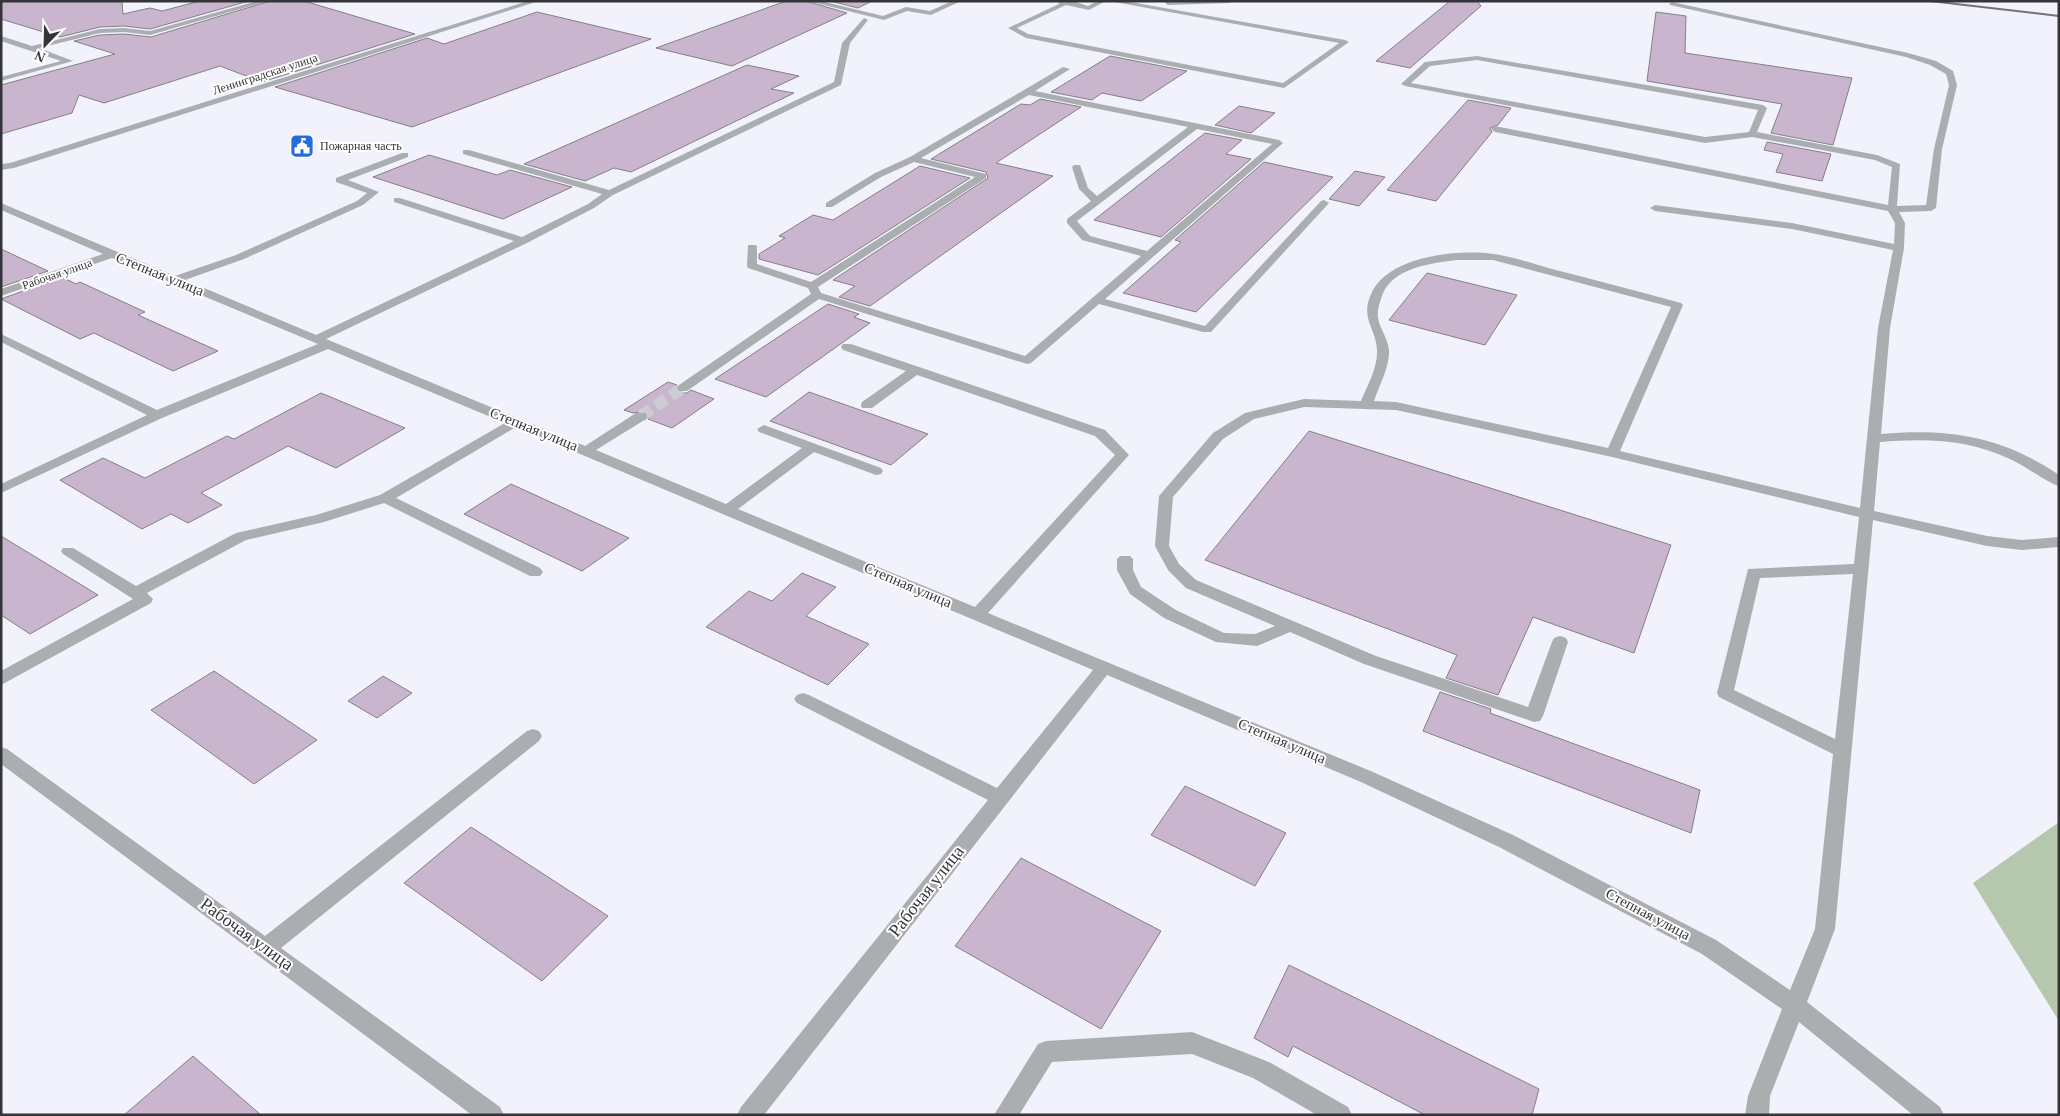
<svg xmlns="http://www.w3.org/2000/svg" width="2060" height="1116" font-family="Georgia,serif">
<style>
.forest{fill:#b5c8ae}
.building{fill:#cab5ce;stroke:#857f86}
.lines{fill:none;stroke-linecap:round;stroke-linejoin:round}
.minor-tunnel{stroke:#ccccd5;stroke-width:12;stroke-dasharray:12 6;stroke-linecap:butt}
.minor{fill:#abaeb1;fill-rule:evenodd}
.rail{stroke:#727278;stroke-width:2}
.labels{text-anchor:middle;stroke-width:4;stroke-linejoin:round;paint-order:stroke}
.far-street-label{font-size:12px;fill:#353539;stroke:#fff}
.far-poi-label{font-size:12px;fill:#353539;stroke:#fff;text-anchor:start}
.street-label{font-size:15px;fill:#353539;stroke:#fff}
.near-street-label{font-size:18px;fill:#353539;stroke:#fff}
</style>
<rect width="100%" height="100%" fill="#f2f2fc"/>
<path class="forest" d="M2059,822V1021L1973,883Z"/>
<path class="building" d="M1,1H122L123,14L150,8L162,11L200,1H249L150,29L124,26L100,27L60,37L1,19Z
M270,1H304L415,34L262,82L220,66L104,103L79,95L72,113L1,134V85L115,54L74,41L100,35L124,34L151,37Z
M786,1H806L847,13L732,66L656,48Z
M830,1H872L858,8Z
M1450,1H1477L1481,6L1410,68L1376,61Z
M537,12L651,39L412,127L275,87L427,38L444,44Z
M1656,12L1686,16L1685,53L1852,78L1833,145L1771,133L1782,104L1647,81Z
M1110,56L1187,71L1141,101L1102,93L1092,100L1051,92Z
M747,65L799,76L771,89L794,93L631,172L614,168L585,181L524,164Z
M1040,99L1081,107L996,163L1053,176L870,306L839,297L855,286L833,280L988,178L986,172L931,159L1021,104L1030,105Z
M1468,100L1511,108L1498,125L1490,128L1492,132L1436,201L1387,190Z
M1239,106L1275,113L1251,133L1215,125Z
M1205,133L1242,140L1226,154L1251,159L1161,237L1094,220Z
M1767,142L1831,154L1822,181L1776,172L1783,154L1764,150Z
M429,155L497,175L510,170L572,187L503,219L373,177Z
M1264,162L1333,177L1196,312L1123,293L1181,242L1175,240Z
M920,166L970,178L818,275L759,259V254L785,238L779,236L813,215L833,220Z
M1355,171L1385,177L1359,206L1329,199Z
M1,249L48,271L1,287Z
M1427,273L1517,295L1485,345L1389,320Z
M62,277L76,284L80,282L145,312L138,315L218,351L173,371L94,333L80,339L1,299Z
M828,304L859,314L854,317L870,323L766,397L715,379Z
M668,382L677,385L675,389L679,393H687L691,390L714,399L672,428L648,419L647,411L633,413L624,410Z
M809,392L928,434L891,465L770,421Z
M321,393L405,428L336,468L288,446L201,493L222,505L188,523L171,514L142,529L60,480L103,458L145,478L227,436L234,439Z
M1309,431L1671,545L1634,653L1533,617L1498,695L1446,678L1457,655L1205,560Z
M511,484L629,538L582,571L464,514Z
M1,536L98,595L30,634L1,615Z
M802,573L836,587L806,616L869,644L828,685L706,627L749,591L772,601Z
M214,671L260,702L317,740L254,784L151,710Z
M383,676L412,693L377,718L348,701Z
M1440,692L1491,709L1490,713L1700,790L1691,833L1423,731Z
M1185,786L1286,833L1255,886L1151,835Z
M471,827L608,916L542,981L404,883Z
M1021,858L1161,931L1101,1029L955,946Z
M1289,965L1539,1089L1532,1115H1425L1293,1046L1288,1057L1254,1038Z
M193,1056L261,1115H124Z"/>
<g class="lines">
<path class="minor-tunnel" d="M641,416L683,388"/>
<path class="minor" d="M257,1H268L150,35L124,32L100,33L39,48L73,61L1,81V77L61,61L1,41V36L32,46L100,29L124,28L150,31Z
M528,1H539L14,168L1,170V164L10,163Z
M808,1H821L883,16L906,7L930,11L952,1H961L931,15L907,11L884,20Z
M1058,1H1073L1088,6L1097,1H1106L1089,10L1066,5L1017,28L1028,34L1283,83L1339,43L1109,1H1125L1345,40L1349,42L1284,88L1026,38L1008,28L1059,4Z
M1167,1H1232L1229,3L1168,5L1165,3Z
M1672,2L1908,53L1936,61L1953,71L1957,85L1942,149L1936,208L1931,211L1899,212L1905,223L1904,248L1890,328L1881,434C1948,428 2002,436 2059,475V486C2048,483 2025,466 2012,460C1970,439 1926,438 1880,442L1874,511L1987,536L2022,540L2059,537V547L2022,550L1987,546L1873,520L1835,929L1807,1002L1940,1107L1944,1115H1913L1799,1022L1770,1096L1769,1115H1745L1748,1096L1782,1009L1702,954L1499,847L1361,782L1107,675L764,1115H737L741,1107L988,800L797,703L794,699L797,695L803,693L809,695L997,788L1093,670L516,427L396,498L540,568L543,572L540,576H530L384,503L324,522L246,540L147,593L153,599L151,603L1,685V671L133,599L63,554L61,551L63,548H73L136,586L236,533L316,515L380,495L505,423L328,349L162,418L1,493V484L147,415L1,342V334L157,410L318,344L112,258L1,296V289L103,254L1,210V203L175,276L236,255L357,201L367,193L336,182V178L402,153H408V157L348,180L379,192L363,205L244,259L185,280L316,335L514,241L394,202V198H400L522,237L588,204L602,194L463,154V150H469L609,190L834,82L842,43L864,18L868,20L850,43L841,85L613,195L594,208L527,243L326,339L585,446L636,413H646L647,416L646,419L596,450L726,504L802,448L759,432L757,429L764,425L881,468L883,471L881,474L876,475L814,452L738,509L975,607L1115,455L1095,436L917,375L872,408H862L861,405L862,402L906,371L843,350L841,347L843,344H851L1105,430L1129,455L988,613L1373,772L1513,835L1716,940L1790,990L1815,929L1833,754L1719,697L1717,693L1748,569L1854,564L1859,517L1612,457L1396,410L1304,407L1254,419L1223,439L1173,497L1169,546L1179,564L1196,580L1376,656L1528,707L1552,642L1554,638L1560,636L1566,638L1568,642L1543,716L1540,721L1534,722L1364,664L1290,632L1257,646L1216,642L1164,618L1130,594L1117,570V559L1120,556H1130L1133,559V570L1141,587L1176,610L1224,633L1255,634L1275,626L1186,588L1168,570L1155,546L1159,496L1213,433L1245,413L1304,399L1361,401C1367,386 1378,368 1377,350C1376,328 1359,318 1372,292C1390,256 1457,249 1493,254C1512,256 1533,264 1552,269C1595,280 1638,291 1681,303L1683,305L1620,451L1860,508L1878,328L1893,250L1792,229L1655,211L1650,208L1655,205L1792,223L1894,244L1895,223L1888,211L1495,132L1491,129L1495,126L1888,205L1892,167L1875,160L1752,137L1705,143L1405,86L1401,84L1425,62L1477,56L1763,105L1767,108L1757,132L1877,155L1900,164L1897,206L1926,205L1934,149L1949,85L1946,74L1930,65L1906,57L1670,5L1669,4ZM1477,60L1758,110L1749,132L1705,137L1411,83L1430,66ZM1458,260H1493L1671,307L1608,448L1396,402L1374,401C1379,386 1388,370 1389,354C1390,341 1380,330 1378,318C1377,311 1379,305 1381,299C1389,268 1431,263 1458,260ZM1853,574L1835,739L1734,690L1760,578Z
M1063,67L1070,69L1035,91L1279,140L1283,143L1105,299L1205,326L1321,201L1324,200L1329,203L1211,332H1203L1099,304L1031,363L1027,364L819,299L687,391H679L677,388L679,385L811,294L808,288L748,268L747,266L748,245H756L757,247V264L811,282L975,177L914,162L881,177L832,207H826V203L875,173L910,157ZM1029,95L1188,127L1097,196L1088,188L1080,165H1074L1072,167L1079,189L1091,201L1067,219V223L1082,240L1141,256L1025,356L821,293L818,287L986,178V174L921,158ZM1197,129L1272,144L1147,251L1090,236L1077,221Z
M533,729L539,731L542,736L539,741L281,948L500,1107L504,1115H472L1,764V747L7,749L265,936L527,731Z
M1192,1032L1269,1062L1348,1107L1352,1115H1317L1253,1078L1192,1054L1052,1062L1019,1115H994L1038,1044L1046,1041Z"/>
<path class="rail" d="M1930,1L2059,16"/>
</g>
<defs>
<g id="civic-square" transform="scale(1.25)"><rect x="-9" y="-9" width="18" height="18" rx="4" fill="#276dd9" stroke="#fff"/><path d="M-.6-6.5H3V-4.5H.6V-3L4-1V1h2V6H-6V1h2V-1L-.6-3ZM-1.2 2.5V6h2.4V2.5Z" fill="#fff"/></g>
</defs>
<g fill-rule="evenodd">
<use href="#civic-square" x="302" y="146"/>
</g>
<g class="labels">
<g class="far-street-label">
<text transform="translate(265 74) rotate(-18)" y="4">Ленинградская улица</text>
<text transform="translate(57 274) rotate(-19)" y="4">Рабочая улица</text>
</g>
<g class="far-poi-label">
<text x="320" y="150">Пожарная часть</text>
</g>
<g class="street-label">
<text transform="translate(160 274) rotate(22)" y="5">Степная улица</text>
<text transform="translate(534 429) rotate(22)" y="5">Степная улица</text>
<text transform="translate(908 585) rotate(23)" y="5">Степная улица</text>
<text transform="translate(1282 741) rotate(23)" y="5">Степная улица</text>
<text transform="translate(1648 914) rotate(28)" y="5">Степная улица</text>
</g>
<g class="near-street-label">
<text transform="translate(926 891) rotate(-52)" y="6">Рабочая улица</text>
<text transform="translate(247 934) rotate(36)" y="6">Рабочая улица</text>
</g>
</g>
<rect width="2060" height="1116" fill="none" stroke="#353539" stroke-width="5"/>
<g transform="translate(45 45) rotate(203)" stroke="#ffffff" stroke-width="4" paint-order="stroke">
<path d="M0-4L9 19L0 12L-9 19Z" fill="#353539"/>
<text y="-8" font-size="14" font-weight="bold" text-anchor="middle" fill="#353539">N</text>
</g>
</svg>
